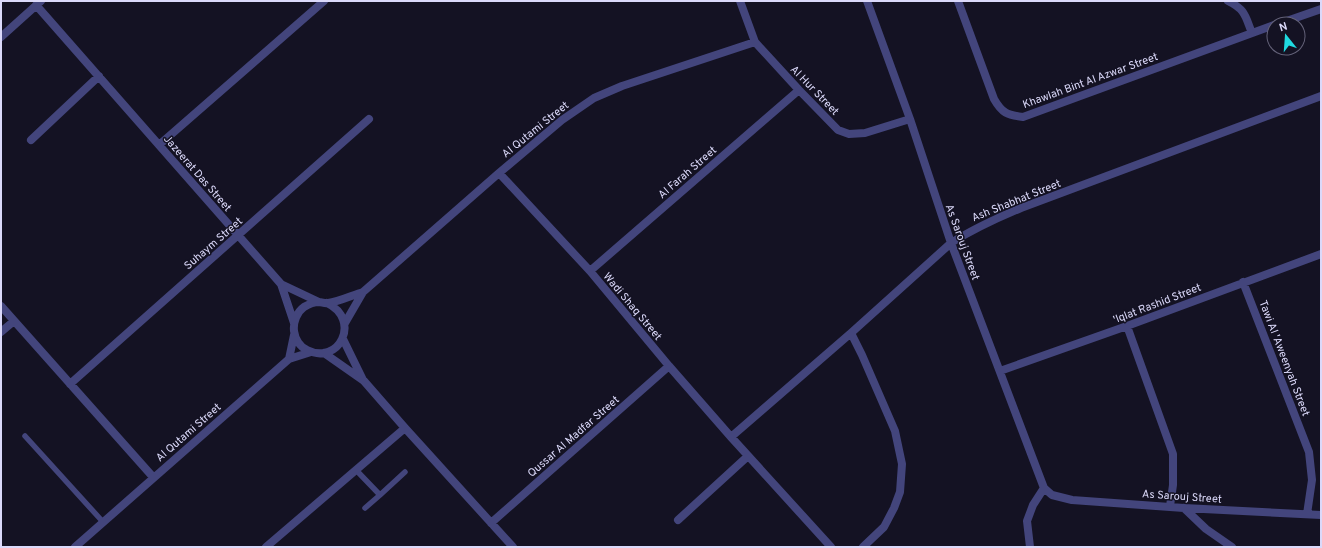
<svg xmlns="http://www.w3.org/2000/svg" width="1322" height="548" font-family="Overpass,sans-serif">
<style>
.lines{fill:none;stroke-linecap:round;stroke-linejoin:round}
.service{stroke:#43457c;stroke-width:5.5}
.minor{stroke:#43457c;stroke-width:8}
.labels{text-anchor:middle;stroke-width:3;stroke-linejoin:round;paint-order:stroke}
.street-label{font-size:11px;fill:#dbd9fa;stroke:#141223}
</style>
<rect width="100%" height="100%" fill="#141223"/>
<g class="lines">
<path class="service" d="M25,436L103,522
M356,470L380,495L365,508
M380,495L405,472"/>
<path class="minor" d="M740,1L755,42L799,90L838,130L849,134L865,133L910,119
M867,1L910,119L951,243L1044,488L1052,495L1072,500L1184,508L1321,515
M958,1L994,99C1002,113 1007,115 1023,117L1274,25
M1228,1C1246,10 1245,16 1252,33
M36,5L281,284L319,302
M1278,24L1321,9
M1,37L41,1
M31,140L99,76
M159,145L324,1
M499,173L590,271L669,366L731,437L831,547
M590,271L799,90
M1243,282L1309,452L1312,480L1307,514
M281,284L294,323
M327,303C362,320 339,366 307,350C300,347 295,339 294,331C293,322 297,312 304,307C309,304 314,302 319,302C322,302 325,304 328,303C338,302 353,295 363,292
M1,306L153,477
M345,323L363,292L499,173L562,120L594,98L622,86L755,42
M1127,326L1173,454V485L1170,506
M1,332L14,321
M851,333L862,355L895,431L902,464L900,492L894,508L884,527L863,547
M343,339L363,380
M324,353L364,381L405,428L513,547
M289,359L294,335
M1000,371L1127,326L1321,254
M70,384L369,119
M731,437L851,333L951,243C973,229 997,218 1021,208L1321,96
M1184,508L1206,529L1232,547
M678,520L748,456
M491,523L669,366
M75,547L289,359L311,352
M266,547L405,428
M1030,547L1027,521L1033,505L1044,488"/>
</g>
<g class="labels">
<g class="street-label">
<text transform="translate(1090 80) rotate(-20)" y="4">Khawlah Bint Al Azwar Street</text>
<text transform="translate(815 90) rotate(46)" y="4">Al Hur Street</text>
<text transform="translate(535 129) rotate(-39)" y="4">Al Qutami Street</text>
<text transform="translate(687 172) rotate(-41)" y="4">Al Farah Street</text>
<text transform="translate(198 173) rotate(49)" y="4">Jazeerat Das Street</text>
<text transform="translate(1016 200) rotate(-22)" y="4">Ash Shabhat Street</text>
<text transform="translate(963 242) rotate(70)" y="4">As Sarouj Street</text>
<text transform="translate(213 243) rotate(-41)" y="4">Suhaym Street</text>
<text transform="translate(1157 303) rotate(-21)" y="4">'Iqlat Rashid Street</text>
<text transform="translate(633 306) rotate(50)" y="4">Wadi Shaq Street</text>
<text transform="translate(1285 358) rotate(69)" y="4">Tawi Al 'Aweenyah Street</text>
<text transform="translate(188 432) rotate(-41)" y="4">Al Qutami Street</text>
<text transform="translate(573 436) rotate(-41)" y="4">Qussar Al Madfar Street</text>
<text transform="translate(1182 496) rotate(4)" y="4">As Sarouj Street</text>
</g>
</g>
<rect width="1322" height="548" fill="none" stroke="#dbd9fa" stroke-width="4"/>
<g transform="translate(1286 36) rotate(343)"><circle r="19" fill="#141223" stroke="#646279"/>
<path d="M0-3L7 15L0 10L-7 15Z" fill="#1fd9e0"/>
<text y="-6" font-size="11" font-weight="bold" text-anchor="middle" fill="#dbd9fa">N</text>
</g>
</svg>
